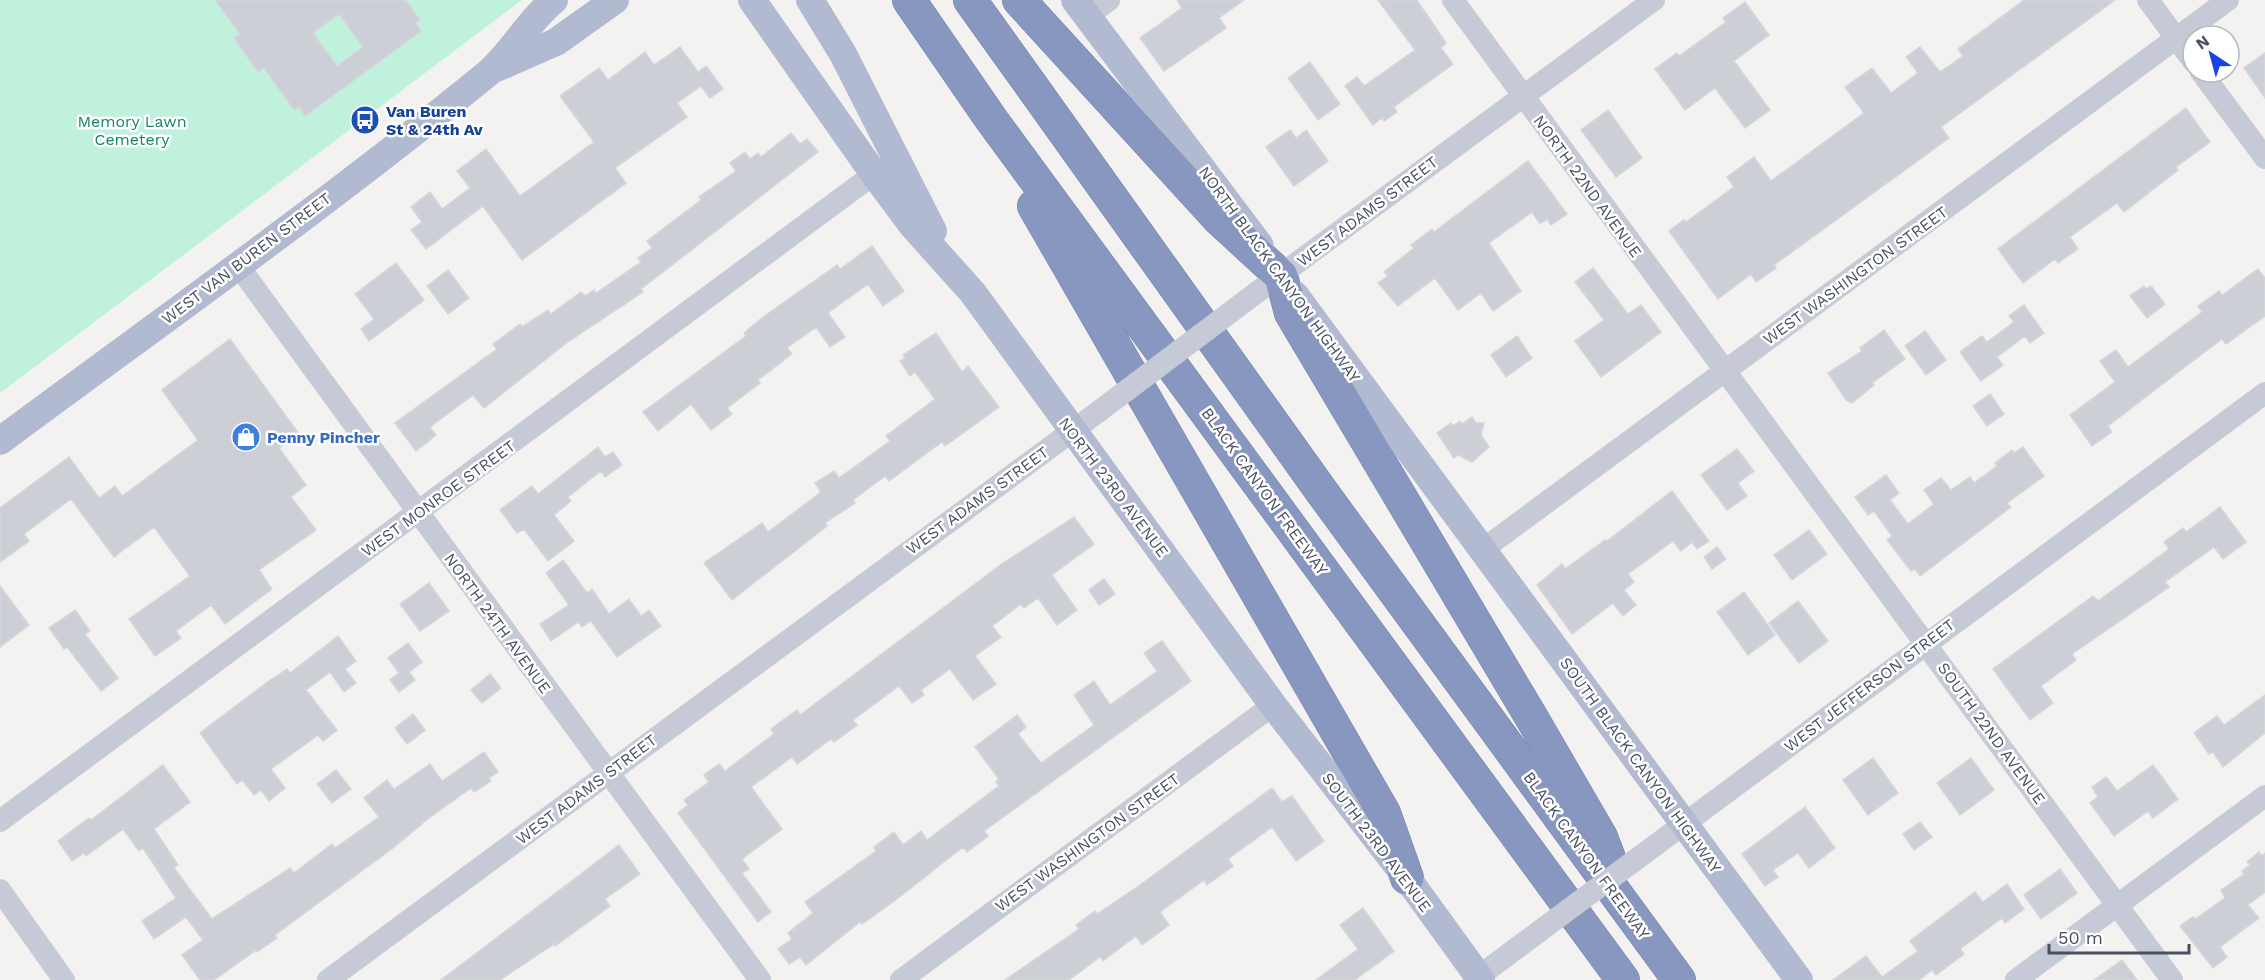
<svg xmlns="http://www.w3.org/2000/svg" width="2265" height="980" font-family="'Work Sans',sans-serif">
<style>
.green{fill:#c0f1dd}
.building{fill:#cdcfd7;stroke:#d5d6dc;stroke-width:1.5;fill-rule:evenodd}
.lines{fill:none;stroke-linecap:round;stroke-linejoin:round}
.highway-casing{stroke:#7482ac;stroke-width:34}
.minor{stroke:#c5cad6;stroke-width:22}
.major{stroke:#b1bad0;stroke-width:28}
.highway{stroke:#8897c0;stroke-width:33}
.minor-bridge{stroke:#c5cad6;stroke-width:22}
.labels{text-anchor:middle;stroke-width:5;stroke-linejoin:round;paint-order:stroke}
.transit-label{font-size:16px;font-weight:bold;fill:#164399;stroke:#fff;text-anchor:start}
.park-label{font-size:16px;fill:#168465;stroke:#fff}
.street-label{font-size:16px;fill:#484f5f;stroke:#fff}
.shop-label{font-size:16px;font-weight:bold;fill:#366cbe;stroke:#fff;text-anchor:start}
</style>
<rect width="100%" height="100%" fill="#f3f2f1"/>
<path class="green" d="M0,0H522L0,393Z"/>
<path class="building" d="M215,0H406L420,20L415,23L421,31L305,116L299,107L294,110L264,68L258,72L234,38L240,34ZM339,14L363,47L337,66L313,33Z
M1177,0H1244L1219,18L1226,28L1164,71L1140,38L1182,8Z
M1378,0H1417L1446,43L1441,48L1453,64L1394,107L1397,112L1384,121L1382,118L1373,125L1345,86L1357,77L1364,86L1415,50Z
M2024,0H2115L1941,127L1949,138L1774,265L1776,268L1756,282L1751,274L1718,299L1669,231L1684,220L1686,222L1734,187L1727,177L1754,157L1771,181L1864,113L1845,87L1872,68L1891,93L1918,73L1906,57L1920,47L1940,72L1963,56L1958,49Z
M1745,2L1769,35L1734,61L1770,110L1745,128L1715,88L1685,110L1655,69L1677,53L1679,56L1726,22L1723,18Z
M680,47L698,72L706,66L723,89L710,98L701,86L677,103L687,117L615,168L626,183L522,260L483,206L426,249L411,230L422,222L411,207L430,192L442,209L470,188L457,171L486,149L520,196L594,142L560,96L599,68L608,80L645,52L654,65Z
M2265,53V98L2244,68Z
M1310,62L1340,104L1318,120L1288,78Z
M2186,108L2210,142L2176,167L2178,170L2124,212L2117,203L2070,237L2078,249L2058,263L2055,259L2023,283L1998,249Z
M1608,110L1642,158L1616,177L1581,130Z
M1290,130L1296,138L1306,130L1328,161L1294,186L1266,147Z
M791,133L800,144L807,139L818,152L641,289L643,292L569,341L484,408L473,395L430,427L436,435L416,451L395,423L497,349L493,344L520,324L522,327L548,310L551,314L581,292L585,296L594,290L596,293L641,262L638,258L652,248L647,241L701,200L699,197L736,171L730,163L745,152L750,159L758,153L761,157Z
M1528,161L1567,214L1551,225L1547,219L1540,224L1532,212L1489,243L1521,291L1493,311L1481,293L1458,310L1435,278L1398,306L1378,283L1388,276L1384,272L1414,248L1411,245L1432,229L1434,232Z
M872,246L904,291L883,306L868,284L828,313L845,337L830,347L816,327L787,348L792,354L758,380L760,383L727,408L732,414L711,430L691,404L658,431L643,412L746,336L744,333L763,317L837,265L840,269Z
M396,263L424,300L369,341L361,329L374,319L355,294Z
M1593,268L1628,314L1641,305L1661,332L1601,377L1575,341L1604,320L1575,282Z
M2258,269L2265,278V316L2226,344L2222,339L2177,373L2108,426L2112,432L2092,446L2070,415L2115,382L2100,361L2116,350L2128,367L2202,312L2198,306L2219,291L2222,295Z
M448,270L469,298L448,314L427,286Z
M2144,286L2146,289L2151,286L2165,304L2147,318L2130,296Z
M2024,305L2044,333L2030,343L2025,336L1997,357L2003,365L1981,381L1960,352L1982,336L1987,342L2014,322L2009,316Z
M1884,330L1905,359L1872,383L1874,385L1852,403L1846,400L1828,373L1862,351L1860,348Z
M1925,331L1946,360L1926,375L1905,346Z
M936,333L962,372L968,366L999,407L945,446L942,442L889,481L885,476L853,500L855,503L825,523L827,526L732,600L704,563L762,523L768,532L821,492L815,483L834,471L839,478L890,441L886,436L935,399L915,372L910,376L900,361L905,358L903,355Z
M1517,336L1532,358L1506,377L1491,355Z
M230,339L299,434L279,448L306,485L291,497L316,530L259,570L272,589L225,624L211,605L176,631L181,638L155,656L129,619L190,576L154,527L114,557L71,499L24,534L29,541L0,562V508L69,457L99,498L115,486L122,496L198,440L162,390Z
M1990,394L2004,414L1987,426L1973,406Z
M1472,417L1476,423H1484L1481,435L1489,447L1472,462L1458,455L1454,458L1437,433L1451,423L1453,426L1460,421L1462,424Z
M598,447L605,457L613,452L622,465L605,477L601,471L568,497L571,501L554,515L574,541L548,561L524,529L517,533L500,510L532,486L538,494Z
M2023,447L2044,476L2007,503L2011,507L1920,576L1915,569L1911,571L1887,540L1892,536L1874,511L1868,515L1855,497L1886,475L1899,493L1890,500L1908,524L1934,504L1924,490L1941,478L1951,490L1970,477L1974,483L1997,466L1995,463L2012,450L2014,453Z
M1737,449L1754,471L1738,483L1747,496L1727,510L1701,475Z
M1672,491L1709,541L1697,549L1692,542L1681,551L1673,541L1628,574L1634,582L1624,590L1636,605L1623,616L1613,603L1572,634L1537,585L1562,564L1565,569L1605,540L1607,541Z
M2220,507L2246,542L2223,559L2214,547L2165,582L2169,587L2072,654L2076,660L2041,686L2053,703L2030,720L1993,669L2093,596L2098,601L2169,549L2164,542L2183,528L2186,532Z
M1074,517L1094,544L1052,575L1077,610L1057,625L1038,598L1024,608L1021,604L992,626L1001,637L975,656L996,684L973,700L950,669L921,690L924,695L912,703L899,686L853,720L857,725L834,742L831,739L797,764L792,757L751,787L782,829L742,859L749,869L742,873L771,912L758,922L678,813L688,805L684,800L709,782L704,775L719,764L725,771L774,734L771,729L797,710L800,715L1003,563Z
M1809,530L1827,554L1792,580L1774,555Z
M1717,547L1726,559L1712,569L1704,557Z
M563,560L587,593L592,589L609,614L629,599L641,616L649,610L661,626L617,657L591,621L582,627L578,622L551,641L540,624L569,605L546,573Z
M1104,579L1115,594L1099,605L1089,590Z
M429,583L449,611L420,631L400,604Z
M0,586L29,625L0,647Z
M1744,592L1775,635L1748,655L1717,612Z
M1798,601L1828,641L1799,663L1769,623Z
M75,610L90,631L85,634L118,678L101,691L67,647L64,649L49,628Z
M338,636L356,661L345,669L356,683L344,692L330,672L306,690L337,730L323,741L318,735L271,769L285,788L269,801L261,790L254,795L242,780L237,784L200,733L269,681L287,669L290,673Z
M1162,641L1191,681L984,831L988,836L967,852L963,847L897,899L862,924L860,922L806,965L800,957L789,964L778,949L792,939L788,933L813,913L805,902L876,851L874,847L894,832L903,845L921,831L927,840L999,786L996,782L999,779L975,747L1017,715L1026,727L1018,734L1041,763L1094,725L1074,695L1094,681L1110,705L1157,671L1144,653Z
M408,643L422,662L409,672L415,680L399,692L390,680L399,673L388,658Z
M490,674L501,688L482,703L471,690Z
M2265,695V733L2223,767L2213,752L2209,754L2194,733L2217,716L2224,725Z
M413,714L425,730L407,744L395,728Z
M484,752L498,772L489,778L491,781L474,792L471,788L429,818L393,848L275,935L277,938L257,952L256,950L214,980H200L182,955L203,940L186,917L154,939L142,921L176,898L143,848L139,851L123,829L86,856L84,853L72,861L58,841L89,818L91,820L163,765L190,802L154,829L178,865L174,868L212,919L290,868L294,873L332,844L335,848L379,817L364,798L387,780L394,789L430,764L442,781Z
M1873,758L1898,793L1868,815L1843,780Z
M1971,758L1994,790L1960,815L1937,783Z
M2153,765L2178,799L2153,818L2148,811L2114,836L2090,803L2098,797L2092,787L2106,777L2117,791Z
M336,770L351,789L332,803L317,784Z
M1272,788L1282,802L1292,796L1324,841L1296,861L1272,827L1228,859L1233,866L1207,885L1204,880L1160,912L1169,925L1142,945L1136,936L1103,961L1100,957L1069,980H1005L1079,929L1076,925L1095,911L1097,914L1140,885Z
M1805,807L1835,848L1809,868L1798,853L1773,870L1778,877L1765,886L1742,854Z
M1920,822L1932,837L1914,850L1903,834Z
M619,845L640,874L605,899L610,906L555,946L554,944L500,980H441Z
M2259,852L2262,856L2265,853V892L2248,905L2259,918L2220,947L2227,957L2213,968L2180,926L2193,917L2195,919L2225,898L2221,890L2244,874L2242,871L2250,865L2247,862Z
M2060,869L2077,893L2041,919L2024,895Z
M2007,884L2024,909L2005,923L2002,918L1960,949L1964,954L1936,975L1932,970L1919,980H1833L1866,956L1882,977L1918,951L1910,941L1952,909L1975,892L1983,902Z
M1363,908L1394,951L1355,980H1316L1358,949L1340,925Z
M2122,960L2137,980H2094Z"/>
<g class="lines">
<g class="highway-casing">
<path id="highway" d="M909,0L991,119L1623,980
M970,0L1322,492L1679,980
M1019,0L1219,219L1281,276L1291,313L1530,715L1601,837L1611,863
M1034,206L1384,813L1407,878"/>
</g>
<path class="minor" d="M1453,0L2172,980
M2148,0L2193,61
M1088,16L1109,0
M2201,72L2265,158
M237,264L760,980
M1256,293L1654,0
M1482,550L2228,0
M0,821L874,174
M1634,861L2265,393
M0,890L64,980
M328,980L1098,412
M901,980L1273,705
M1474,980L1545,927
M2016,980L2265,796"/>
<path class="major" d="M752,0L874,174L912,225L973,293L1273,705L1407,878L1481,980
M810,0L843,54L933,231
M1075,0L1260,246
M494,69L556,42L615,0
M1295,295L1799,980
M0,441C163,320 330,202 487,74C512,53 528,21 554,0"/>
<use href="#highway" class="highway"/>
<path class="minor-bridge" d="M1098,412L1256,293
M1545,927L1634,861"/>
</g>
<defs>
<g id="bus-disc" transform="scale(1.5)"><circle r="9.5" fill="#1a4fb4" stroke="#fff"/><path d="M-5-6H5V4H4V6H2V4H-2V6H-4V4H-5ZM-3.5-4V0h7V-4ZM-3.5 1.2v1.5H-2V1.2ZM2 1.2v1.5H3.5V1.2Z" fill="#fff"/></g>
<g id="shop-disc" transform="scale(1.5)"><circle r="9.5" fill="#3f7fe0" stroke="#fff"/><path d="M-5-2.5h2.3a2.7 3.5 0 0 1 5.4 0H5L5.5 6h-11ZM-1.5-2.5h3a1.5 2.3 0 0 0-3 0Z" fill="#fff"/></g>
</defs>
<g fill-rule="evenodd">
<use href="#bus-disc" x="365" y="120"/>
<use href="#shop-disc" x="246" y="437"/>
</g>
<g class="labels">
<g class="transit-label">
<text x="386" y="117">Van Buren<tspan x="386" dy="18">St &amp; 24th Av</tspan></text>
</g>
<g class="park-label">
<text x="132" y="127">Memory Lawn<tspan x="132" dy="18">Cemetery</tspan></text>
</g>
<g class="street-label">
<text transform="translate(1588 186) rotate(54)" y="6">NORTH 22ND AVENUE</text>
<text transform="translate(1367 211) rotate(-37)" y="6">WEST ADAMS STREET</text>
<text transform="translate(246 258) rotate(-37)" y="6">WEST VAN BUREN STREET</text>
<text transform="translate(1280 274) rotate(54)" y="6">NORTH BLACK CANYON HIGHWAY</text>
<text transform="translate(1855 275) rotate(-36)" y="6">WEST WASHINGTON STREET</text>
<text transform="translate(1114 487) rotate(53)" y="6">NORTH 23RD AVENUE</text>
<text transform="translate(1265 491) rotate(54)" y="6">BLACK CANYON FREEWAY</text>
<text transform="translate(438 498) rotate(-36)" y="6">WEST MONROE STREET</text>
<text transform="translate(977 500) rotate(-36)" y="6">WEST ADAMS STREET</text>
<text transform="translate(498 623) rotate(54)" y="6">NORTH 24TH AVENUE</text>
<text transform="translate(1869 685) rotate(-37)" y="6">WEST JEFFERSON STREET</text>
<text transform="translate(1992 733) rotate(54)" y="6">SOUTH 22ND AVENUE</text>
<text transform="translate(1641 765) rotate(54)" y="6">SOUTH BLACK CANYON HIGHWAY</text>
<text transform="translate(586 789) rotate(-37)" y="6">WEST ADAMS STREET</text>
<text transform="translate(1087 842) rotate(-36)" y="6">WEST WASHINGTON STREET</text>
<text transform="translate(1377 842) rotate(53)" y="6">SOUTH 23RD AVENUE</text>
<text transform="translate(1587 855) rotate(54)" y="6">BLACK CANYON FREEWAY</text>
</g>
<g class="shop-label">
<text x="267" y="443">Penny Pincher</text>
</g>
</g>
<g transform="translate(2211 54) rotate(324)"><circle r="28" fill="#ffffff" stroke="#b6b9bf" stroke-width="1.5"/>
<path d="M0-4.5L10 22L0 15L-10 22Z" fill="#1644e8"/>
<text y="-9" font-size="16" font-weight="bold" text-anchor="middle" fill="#484f5f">N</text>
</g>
<path d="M2049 944v9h140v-9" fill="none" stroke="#484f5f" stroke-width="3"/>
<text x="2058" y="944" font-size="18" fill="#484f5f" stroke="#ffffff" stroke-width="4.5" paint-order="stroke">50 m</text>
</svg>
